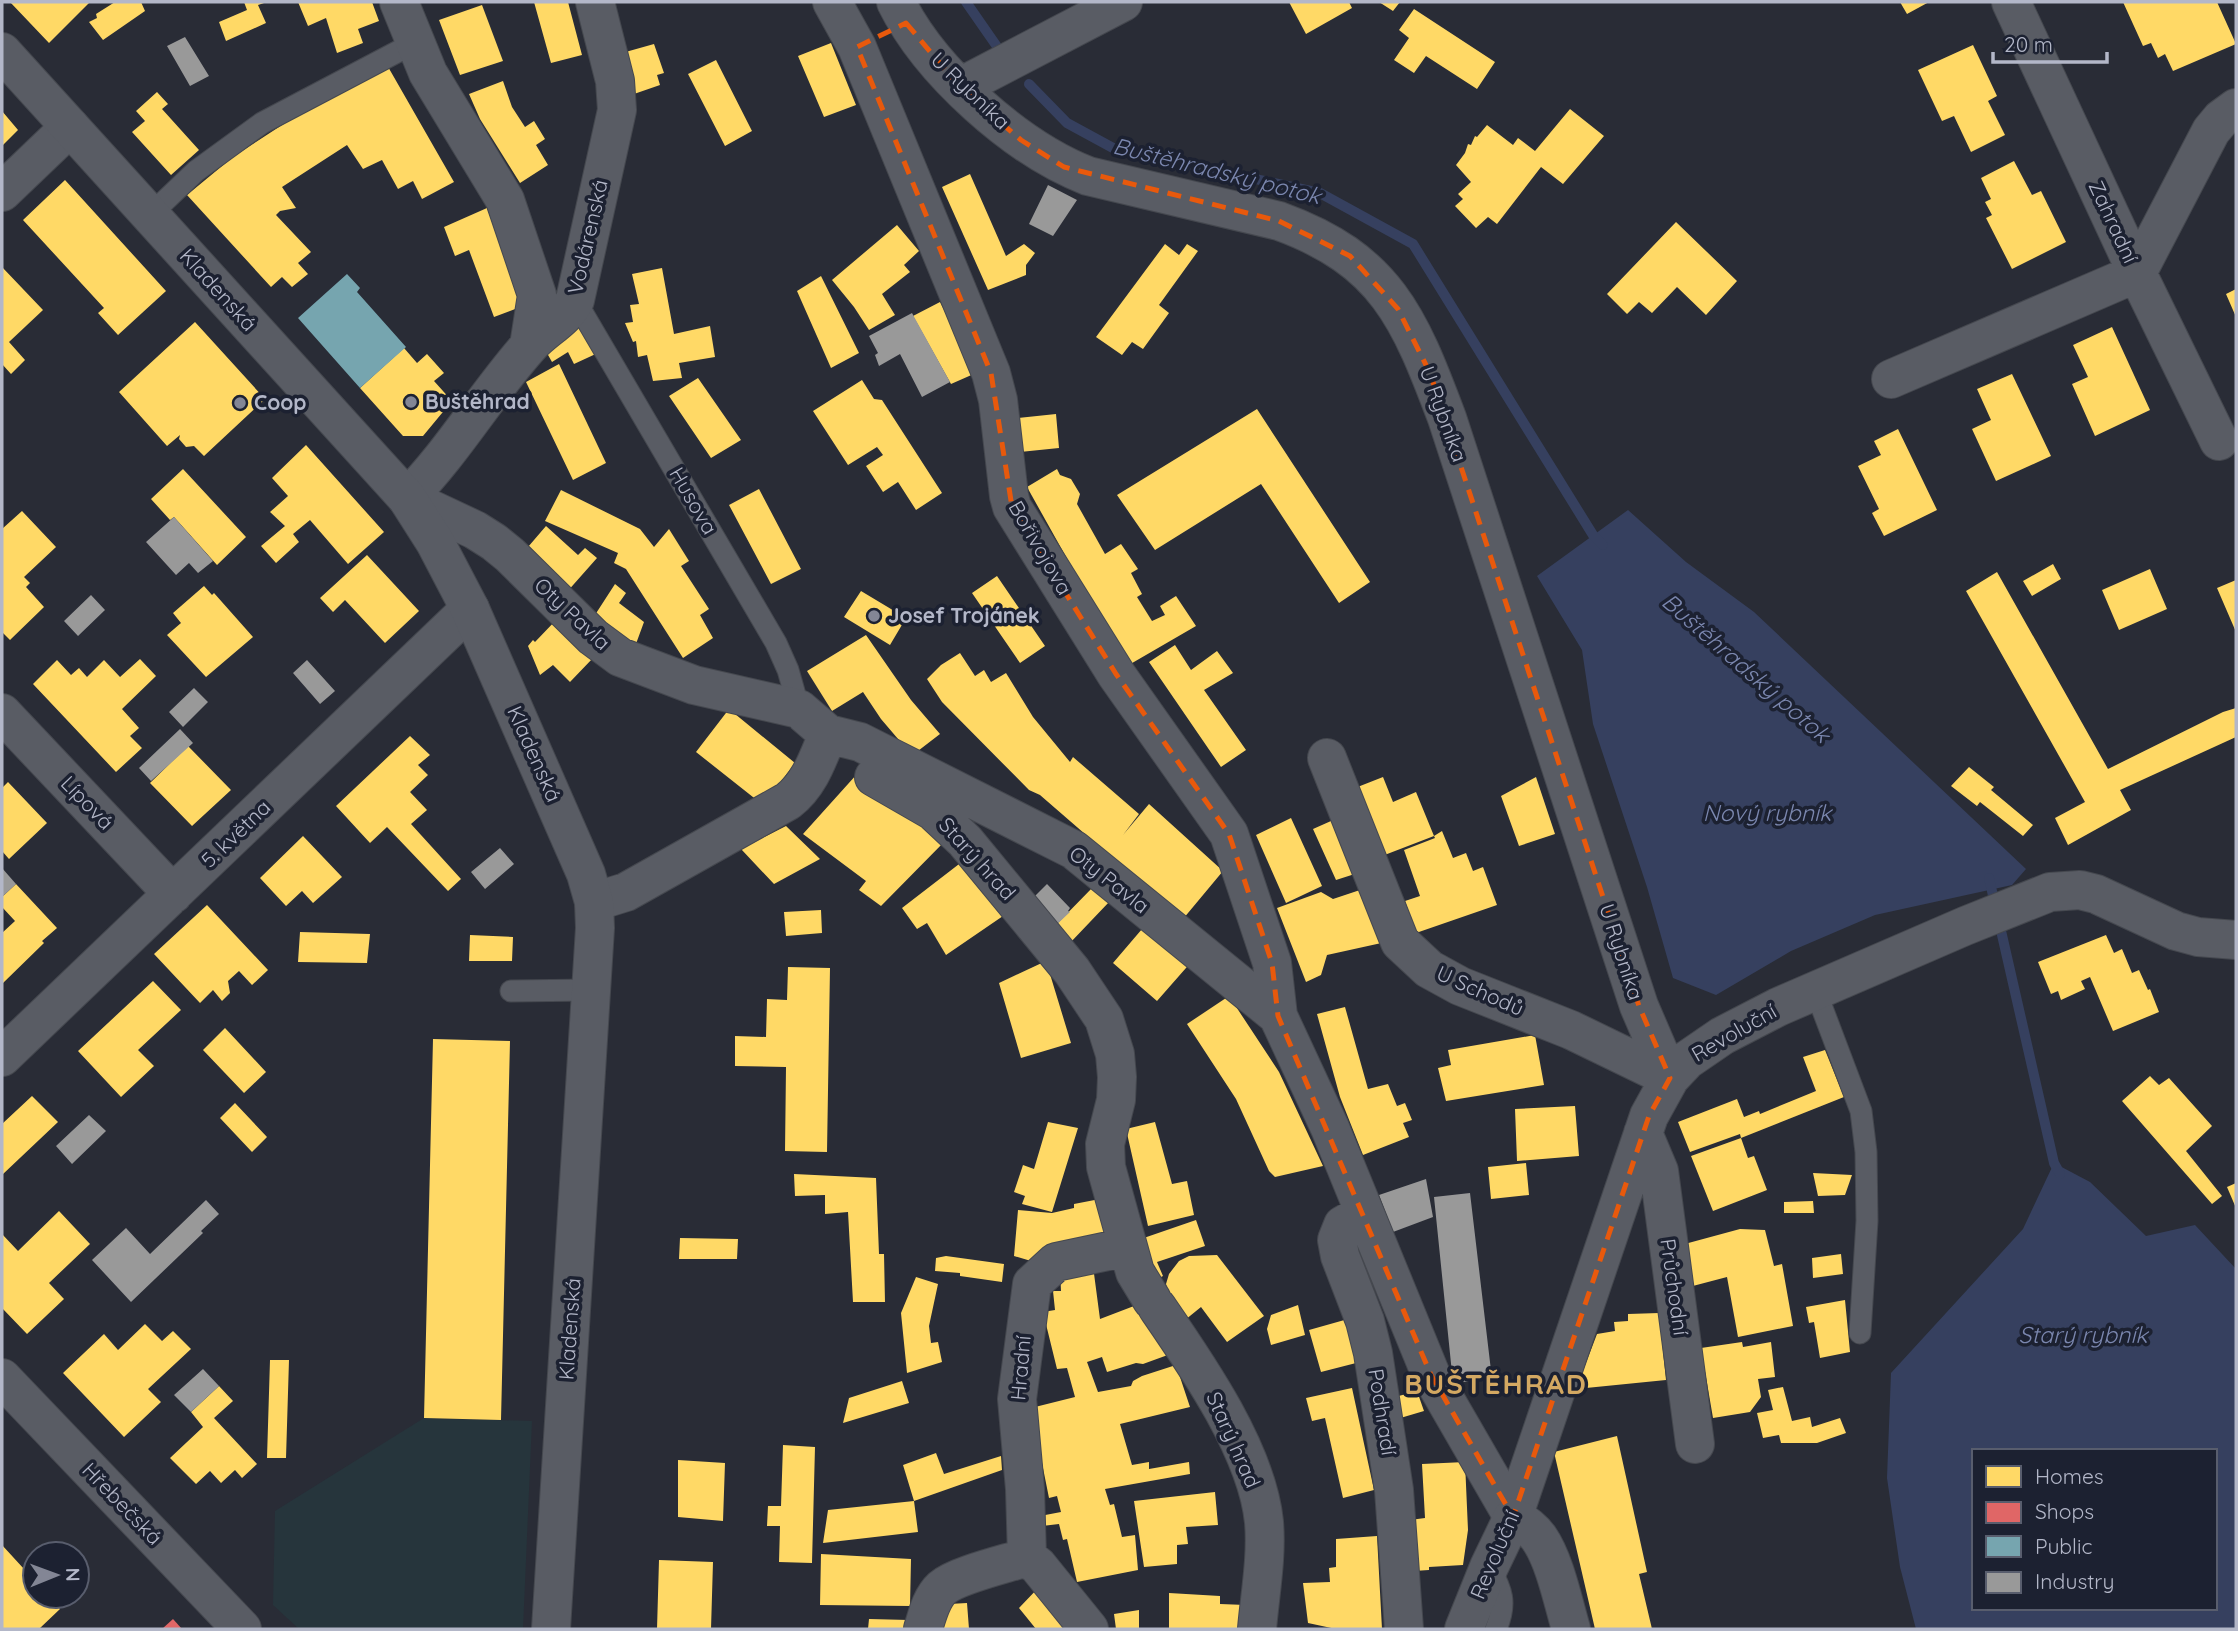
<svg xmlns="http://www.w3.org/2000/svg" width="2238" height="1631" font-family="Quicksand,sans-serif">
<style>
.green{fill:#26353c}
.water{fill:#36405f;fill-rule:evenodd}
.homes{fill:#ffd966}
.shops{fill:#e06666}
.public{fill:#76a5af}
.industry{fill:#999}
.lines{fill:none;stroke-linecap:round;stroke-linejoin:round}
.stream{stroke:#36405f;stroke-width:10}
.service-casing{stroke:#45484f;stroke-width:23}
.minor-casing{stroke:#45484f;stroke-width:40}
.tertiary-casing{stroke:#45484f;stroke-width:40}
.service{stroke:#595c64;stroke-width:21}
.minor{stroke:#595c64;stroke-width:38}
.tertiary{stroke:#595c64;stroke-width:38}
.marked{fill:none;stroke:#e8590c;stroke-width:5;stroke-dasharray:14 9;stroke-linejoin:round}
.poi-dot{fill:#838695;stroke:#1c2131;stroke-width:2.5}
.labels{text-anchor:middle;stroke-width:7;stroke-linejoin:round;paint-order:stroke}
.street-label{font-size:21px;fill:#b3b7c8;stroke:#1c2131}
.poi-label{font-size:21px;font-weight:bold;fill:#b3b7c8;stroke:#1c2131;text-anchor:start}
.water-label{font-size:23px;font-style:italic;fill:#7b87af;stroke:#1c2131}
.district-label{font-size:28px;font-weight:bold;letter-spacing:2px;fill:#d3a862;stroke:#1c2131}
</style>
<rect width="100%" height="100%" fill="#292c36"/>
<path class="green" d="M424,1418L532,1421L523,1629H299L273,1605L275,1511Z"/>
<path class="water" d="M1628,510L1686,562L1754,612L2026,869L2012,885L1875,915L1791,951L1716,995L1673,978L1647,887L1593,724L1582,650L1537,576Z
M2054,1163L2090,1182L2146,1236L2195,1225L2236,1269V1629H1916L1900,1567L1887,1478L1891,1373L2023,1229ZM1974,1451H2215V1608H1974Z"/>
<path class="homes" d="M10,2H90L49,43Z
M115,2H141L145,11L103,40L89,22L97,18L96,14Z
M244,2H267L258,5L266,23L226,41L219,22L247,10Z
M298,2H372L379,21L358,29L363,43L337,53L326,18L308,26Z
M534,2H568L582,55L551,63Z
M1289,2H1349L1352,8L1306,34Z
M1379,2H1400L1393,11Z
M1900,2H1929L1907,14Z
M2123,2H2217L2236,44L2173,71L2165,54L2158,58L2151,43L2143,46Z
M482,5L503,61L460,75L439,20Z
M1414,9L1495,62L1477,89L1426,56L1414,73L1394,60L1409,38L1399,30Z
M831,43L856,105L824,117L798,56Z
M654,44L664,73L657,75L660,85L634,94L622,53Z
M1973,45L1997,96L1988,101L2005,135L1971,152L1954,116L1942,121L1918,70Z
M716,60L752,131L725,146L688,74Z
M387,65L454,182L422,199L413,181L398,189L382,160L363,169L347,145L282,187L296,208L280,211L276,215L311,252L298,263L308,274L292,287L282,277L271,287L187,195L233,157L319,101Z
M503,81L512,107L525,127L534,121L545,139L536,145L548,165L520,183L480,119L469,94Z
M157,92L168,104L162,109L199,150L171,175L132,132L145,121L136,111Z
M1570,109L1604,136L1563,184L1541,167L1497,224L1488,217L1476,228L1455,206L1463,199L1458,194L1471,182L1456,165L1465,153L1468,144L1471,145L1475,136L1477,137L1487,125L1513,145L1518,138L1535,151Z
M2,111L18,130L2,146Z
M2014,161L2032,195L2041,191L2066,242L2012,269L1986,218L1992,215L1985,202L1991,199L1981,178Z
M970,174L1006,256L1024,244L1035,253L1026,265V275L988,290L942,187Z
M65,180L166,291L118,335L98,313L104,308L23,220Z
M487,208L523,306L494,317L469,250L455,256L444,227Z
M1676,222L1737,281L1706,315L1677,287L1652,313L1639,302L1627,314L1607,294Z
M897,225L919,251L904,265L910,272L882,294L895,315L869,330L854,307L832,280Z
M1165,244L1179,255L1187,244L1198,251L1159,305L1169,313L1143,349L1132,342L1122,355L1096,337Z
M2,267L43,310L9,342L25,360L11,374L2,364Z
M662,268L674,334L710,326L715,357L679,363L682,378L653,381L647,355L638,357L636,341L633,342L625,323L633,322L630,305L639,304L632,274Z
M821,276L859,353L831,368L797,291Z
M2236,289V317L2226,294Z
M940,302L976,373L951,384L913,316Z
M584,321L600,352L574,364L568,352L552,362L543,346Z
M195,322L265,399L204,456L194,446L186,447L179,439L180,435L167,446L119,392Z
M2112,327L2150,410L2095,436L2072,384L2088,377L2073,345Z
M404,348L417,363L427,354L444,373L434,381L452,401L423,436H403L360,388Z
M559,364L606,463L573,480L526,382Z
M2012,374L2051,456L1996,481L1972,429L1991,420L1977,389Z
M698,378L741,440L711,458L669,396Z
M862,380L874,399L882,400L942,493L916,510L898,482L883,492L866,466L883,455L877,447L848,465L813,411Z
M1257,409L1370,582L1339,603L1261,484L1155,550L1117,495Z
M1056,414L1059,448L1020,452L1018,418Z
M1898,429L1937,510L1884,536L1872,513L1879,509L1858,466L1881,455L1874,441Z
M306,445L384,532L348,564L310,520L293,534L299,542L276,563L261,546L285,526L270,512L288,496L272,478Z
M183,469L246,537L217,565L174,517L170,520L151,499Z
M1057,469L1060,475L1071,479L1080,494L1077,504L1105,554L1121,544L1138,569L1131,573L1142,594L1137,597L1152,621L1165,615L1160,606L1176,596L1196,626L1127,666L1027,487Z
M759,489L801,569L771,584L729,505Z
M561,490L640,529L654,547L669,529L689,561L681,566L709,609L700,615L713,638L683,658L626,569L614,563L618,553L545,521Z
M22,511L56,547L24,577L30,583L26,587L44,607L10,640L2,632V529Z
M546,526L578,555L585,548L597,558L566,593L522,554Z
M367,555L419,611L385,643L345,600L333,612L320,598Z
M2053,564L2061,579L2032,596L2023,581Z
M2150,569L2167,609L2119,630L2102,590Z
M1997,572L2108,769L2223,712L2236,708V737L2120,790L2131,810L2068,845L2055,818L2085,802L1966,591Z
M997,576L1045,646L1020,663L972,593Z
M2236,580V632L2217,588Z
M615,584L626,593L619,603L644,622L633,652L593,618Z
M204,586L212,595L214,593L253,637L206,677L167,635L181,623L173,613Z
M861,591L906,618L890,645L844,617Z
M557,619L593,658L570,682L553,665L540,675L528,646L533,640L535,642Z
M866,635L911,700L940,734L914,754L910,753L881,719L863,692L832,711L807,671Z
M1175,645L1191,670L1217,651L1233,673L1204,690L1246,750L1221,767L1149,662Z
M960,653L975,676L984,670L991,682L1006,673L1033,717L1070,762L1073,757L1139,814L1123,835L1149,804L1223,871L1183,919L1040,795L1029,790L942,702L927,679L941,665Z
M140,659L156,676L122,709L139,728L130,736L142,748L116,772L33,684L57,660L71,675L79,668L87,677L104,660L120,677Z
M729,709L795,763L763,805L696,752Z
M410,736L430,755L418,765L428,775L410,792L427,810L411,824L461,879L448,891L387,827L370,843L336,806Z
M188,746L231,790L192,826L150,783Z
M1969,767L1994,787L1991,790L2033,825L2023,836L1980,802L1977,806L1951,786Z
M857,774L947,839L881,906L859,890L866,881L803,834Z
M1383,777L1393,802L1416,792L1434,836L1442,831L1453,858L1466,853L1473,871L1483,867L1497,905L1416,933L1405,901L1420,896L1404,850L1435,838L1434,836L1382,856L1355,788Z
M1536,777L1555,834L1519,846L1501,796Z
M8,782L47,823L9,859L2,851V788Z
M1340,817L1361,872L1336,880L1313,829Z
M1291,818L1322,886L1286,903L1256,835Z
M786,826L820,859L774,884L741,849Z
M303,836L342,877L313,903L302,891L286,906L260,878Z
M963,861L1003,916L946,955L927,923L917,929L902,908Z
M16,884L57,928L42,941L44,943L2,984V933L15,921L2,907V897Z
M1093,887L1110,901L1069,944L1053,928Z
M1366,888L1386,942L1327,955L1321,975L1306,982L1277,908L1321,892L1333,899Z
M207,905L268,970L252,985L239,971L228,981L230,993L222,1001L213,990L200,1003L154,954Z
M821,910L822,933L786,936L784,912Z
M1148,922L1193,960L1157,1001L1113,963Z
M300,932L370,934L367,963L298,962Z
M470,935L513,937L512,961H469Z
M2106,935L2114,953L2122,949L2132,973L2139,970L2148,990L2150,989L2159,1012L2113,1031L2090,977L2081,981L2085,989L2061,1000L2058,991L2051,994L2038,962Z
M1046,961L1071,1043L1021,1058L999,983Z
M788,967L830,968L827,1152L785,1151L786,1067L735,1066V1036L766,1037L767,999L787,1000Z
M153,981L181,1010L138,1050L154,1066L121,1097L78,1051Z
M1229,996L1279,1072L1323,1166L1275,1177L1269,1171L1236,1099L1187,1024Z
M1345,1007L1368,1089L1388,1084L1397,1106L1405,1103L1412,1120L1403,1123L1409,1137L1363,1155L1340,1097L1317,1014Z
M225,1028L266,1072L244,1093L203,1050Z
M1535,1035L1544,1085L1446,1101L1438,1068L1451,1065L1448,1050Z
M433,1039L510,1041L501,1420L424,1418Z
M1825,1050L1844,1097L1741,1138L1740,1134L1690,1152L1678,1122L1737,1099L1744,1117L1759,1111L1760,1114L1816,1091L1803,1057Z
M2150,1076L2159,1085L2169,1078L2212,1126L2186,1151L2222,1196L2212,1204L2122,1101Z
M32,1096L58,1122L2,1175V1124Z
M235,1103L267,1137L252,1152L220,1118Z
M1575,1106L1579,1156L1517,1161L1515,1109Z
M1048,1122L1078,1128L1052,1212L1022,1204L1025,1196L1014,1192L1023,1165L1034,1169Z
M1155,1122L1172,1184L1187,1181L1194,1215L1148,1226L1126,1129Z
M1741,1138L1748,1158L1754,1156L1767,1190L1713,1211L1691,1156Z
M1526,1163L1529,1195L1491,1199L1488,1167Z
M1813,1173L1852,1175L1845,1195L1818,1196Z
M794,1174L876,1178L879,1254H884L885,1302H853L848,1212L825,1214V1195L795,1196Z
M2236,1183V1208L2227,1187Z
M1105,1198L1113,1238L1041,1264L1014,1256L1018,1210L1052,1213L1074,1208V1204Z
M1813,1201L1814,1213H1784V1202Z
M59,1211L90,1244L49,1283L64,1299L27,1334L2,1308V1234L18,1251Z
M1196,1220L1205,1246L1157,1262L1163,1276L1153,1281L1135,1241Z
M1740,1229L1765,1230L1774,1266L1782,1264L1793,1326L1738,1337L1727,1277L1689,1287L1681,1245Z
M680,1238L738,1239L737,1259H679Z
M1841,1254L1843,1274L1813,1278L1812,1258Z
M1217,1255L1264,1316L1227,1342L1201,1307L1185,1320L1176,1352L1143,1364L1136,1363L1107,1372L1102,1357L1087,1362L1098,1392L1131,1386L1133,1381L1142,1376L1176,1365L1190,1407L1120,1424L1132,1465L1149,1462V1469L1189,1462L1190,1474L1105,1489L1110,1505L1114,1504L1122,1537L1135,1535L1138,1570L1077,1582L1067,1539L1063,1540L1059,1524L1042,1526L1040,1516L1061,1512L1057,1496L1049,1498L1031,1408L1075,1397L1067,1368L1057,1369L1043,1312L1055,1310L1053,1291H1061L1060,1270L1093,1266L1100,1319L1168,1293L1166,1284L1169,1274L1179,1261L1189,1256Z
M946,1256L1004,1264L1002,1282L960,1276V1273L935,1271L936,1258Z
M916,1277L938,1284L929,1326L931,1343L938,1342L942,1362L907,1373L901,1313Z
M1845,1300L1850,1352L1820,1358L1814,1322L1809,1323L1806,1307Z
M1298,1305L1305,1335L1271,1345L1267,1329L1271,1315Z
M1659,1313L1666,1380L1576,1389L1597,1334L1615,1331L1614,1322L1628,1321V1314Z
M1348,1319L1360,1362L1321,1372L1309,1330Z
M145,1324L162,1341L173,1331L191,1349L148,1389L161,1402L124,1437L63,1373L104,1334L118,1350Z
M1742,1342L1743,1347L1771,1342L1775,1377L1758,1379L1761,1397L1750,1412L1713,1418L1701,1348Z
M270,1360H289L286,1458H267Z
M902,1381L909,1403L843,1423L849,1398Z
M219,1386L233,1401L214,1418L257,1464L242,1478L235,1470L221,1483L210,1471L196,1484L170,1458L203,1427L191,1412Z
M1783,1387L1792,1421L1810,1417L1812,1427L1840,1418L1846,1433L1817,1443H1781L1779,1435L1763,1438L1757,1413L1773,1410L1768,1390Z
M1352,1388L1374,1490L1343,1498L1325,1418L1312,1421L1306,1398Z
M1417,1391L1424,1411L1397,1419L1395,1397Z
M1617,1436L1647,1572L1639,1574L1652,1629H1595L1554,1452Z
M783,1445L815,1447L812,1563L779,1562L780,1526H767L768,1506H781Z
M936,1453L944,1474L1001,1456L1002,1470L914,1501L903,1465Z
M678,1460L725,1463L723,1521L678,1517Z
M1465,1462L1468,1530L1463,1565L1429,1567V1570L1414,1571L1410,1520L1425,1518L1422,1464Z
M1215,1492L1218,1525L1186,1527L1188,1544L1177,1545V1564L1144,1567L1134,1501Z
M914,1501L918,1532L823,1543L828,1510Z
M1377,1536L1382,1629H1336L1308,1623L1303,1583L1330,1582L1329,1568L1336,1567V1539Z
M2,1545L35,1581V1596H49L60,1609L39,1629L2,1628Z
M821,1554L911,1559L910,1606L820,1605Z
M659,1560L713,1562L711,1629H657Z
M1040,1586L1079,1629H1036L1019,1608Z
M1169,1593L1220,1596V1604L1246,1605L1244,1629H1169Z
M967,1603L969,1629H936L949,1604Z
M1139,1610V1629H1116L1114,1614Z
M869,1619L909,1620L908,1629H868Z"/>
<path class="shops" d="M173,1619L182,1629H162Z"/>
<path class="public" d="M347,274L360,288L357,292L406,347L360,388L298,318Z"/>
<path class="industry" d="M185,37L209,76L190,86L167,46Z
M1048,185L1077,200L1053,236L1029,224Z
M912,313L950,382L922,397L900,354L879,366L875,355L878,353L869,336Z
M174,517L213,561L198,573L189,563L176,575L146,542Z
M91,595L105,610L78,636L64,621Z
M307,660L335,691L320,704L293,673Z
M194,688L208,702L183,727L169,712Z
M180,729L193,743L151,781L139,768Z
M500,848L514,864L485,889L471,872Z
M2,868L16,884L2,897Z
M1047,884L1070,908L1068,911L1070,912L1053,928L1029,902Z
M89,1115L106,1131L72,1164L56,1146Z
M1426,1179L1433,1217L1393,1232L1379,1195Z
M1470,1193L1492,1379L1453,1383L1434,1197Z
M206,1200L219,1214L201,1231L203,1233L131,1302L92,1260L126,1228L150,1254Z
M203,1369L219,1386L191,1412L174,1395Z"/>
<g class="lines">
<path class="stream" d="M966,2L998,48
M1029,84L1067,123L1113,148L1320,193L1413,244L1593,535L1603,545
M1989,878L2054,1163L2060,1174"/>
<g class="service-casing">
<path id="service" d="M150,215L196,171L262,123L414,43
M575,300L776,643L788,670L799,709
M511,991L591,990
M1816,992L1861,1111L1866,1152L1867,1221L1860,1333
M1489,1567C1502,1590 1507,1603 1496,1629"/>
</g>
<g class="minor-casing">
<path id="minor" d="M399,2L428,73L505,200L537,295L529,346
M595,2L615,81L617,110L575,300C565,320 544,329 530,345C486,394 453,452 407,498L475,530L494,542L510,555L593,637L620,657L694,685L799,709L828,734L860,742L1074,850L1278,1016L1330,1128L1431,1375L1513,1517
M832,2L857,47L991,373L998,400L1009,496L1012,507L1116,674L1229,834L1272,963L1278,1016
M896,2C930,71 1016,148 1088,176L1279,221C1386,260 1409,317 1447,418L1639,1006L1670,1078
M2011,2L2137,273L2219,441
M960,87L1123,2
M2,192L70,127
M1891,379L2137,273L2211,131L2221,119L2236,108
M2,713L173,894
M1327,758L1400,942L1429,969L1460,986L1571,1030L1670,1078
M874,777L933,811L965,841L1072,971L1104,1019L1115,1054L1117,1077L1116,1100L1105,1144L1106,1167L1135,1272L1152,1300
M594,902L626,892L788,801C810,784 818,758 828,734
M2,1057L470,609
M1643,1133L1659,1171L1695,1444
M1364,1213L1343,1225L1337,1240L1340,1256L1365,1321L1373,1353L1394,1490L1404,1629
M1157,1307C1197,1365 1257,1451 1264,1522C1267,1557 1260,1594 1257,1629
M1513,1517L1649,1116L1670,1078L1687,1060L1722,1036L1778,1007L1965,926L2050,892L2080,890L2096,894L2176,931L2198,937L2236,940
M1027,1557L1038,1566L1089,1629
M923,1629C927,1616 931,1598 942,1588C957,1575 1006,1564 1027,1557L1025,1489L1017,1399L1032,1284L1056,1262L1127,1247"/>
</g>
<g class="tertiary-casing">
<path id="tertiary" d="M2,52L407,498L435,542L470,609L586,874L594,902L595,928L551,1629
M2,1378L242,1629
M1464,1629L1489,1567L1513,1517C1523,1522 1532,1528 1539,1538C1555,1561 1563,1602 1571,1629"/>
</g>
<use href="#service" class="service"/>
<use href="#minor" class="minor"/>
<use href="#tertiary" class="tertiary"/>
</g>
<path class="marked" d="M906,23L960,87L1021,140L1064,167L1279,221L1350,256L1398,309L1430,373L1639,1006L1670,1078L1649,1116L1513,1517L1431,1375L1278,1016L1272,963L1229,834L1116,674L1012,507L991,373L857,47Z"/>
<g class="poi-dot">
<circle cx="411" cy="402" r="7"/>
<circle cx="240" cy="403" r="7"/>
<circle cx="874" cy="616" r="7"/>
</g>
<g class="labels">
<g class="street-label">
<text transform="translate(970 91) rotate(44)" y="7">U Rybníka</text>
<text transform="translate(2113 222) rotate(65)" y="7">Zahradní</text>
<text transform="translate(588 237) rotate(-77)" y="7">Vodárenská</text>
<text transform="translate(218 290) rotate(48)" y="7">Kladenská</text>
<text transform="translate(1443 414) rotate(70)" y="7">U Rybníka</text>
<text transform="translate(693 501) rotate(60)" y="7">Husova</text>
<text transform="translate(1040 548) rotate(60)" y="7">Bořivojova</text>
<text transform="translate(572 614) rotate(43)" y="7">Oty Pavla</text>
<text transform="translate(534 754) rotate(66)" y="7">Kladenská</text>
<text transform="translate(87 803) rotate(46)" y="7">Lípová</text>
<text transform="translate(236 834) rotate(-44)" y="7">5. května</text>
<text transform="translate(977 859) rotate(48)" y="7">Starý hrad</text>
<text transform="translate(1109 880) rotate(38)" y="7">Oty Pavla</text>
<text transform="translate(1621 952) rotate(72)" y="7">U Rybníka</text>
<text transform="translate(1480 991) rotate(24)" y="7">U Schodů</text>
<text transform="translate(1734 1033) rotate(-30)" y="7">Revoluční</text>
<text transform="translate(1674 1287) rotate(82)" y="7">Průchodní</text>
<text transform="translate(570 1329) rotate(-86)" y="7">Kladenská</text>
<text transform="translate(1021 1368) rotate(-85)" y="7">Hradní</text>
<text transform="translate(1382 1412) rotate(81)" y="7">Podhradí</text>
<text transform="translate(1233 1440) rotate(66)" y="7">Starý hrad</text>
<text transform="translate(122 1504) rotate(46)" y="7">Hřebečská</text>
<text transform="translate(1495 1555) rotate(-67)" y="7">Revoluční</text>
</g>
<g class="poi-label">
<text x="425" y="409">Buštěhrad</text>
<text x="254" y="410">Coop</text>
<text x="888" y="623">Josef Trojánek</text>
</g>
<g class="water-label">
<text transform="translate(1217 171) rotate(14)" y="8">Buštěhradský potok</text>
<text transform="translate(1746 668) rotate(41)" y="8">Buštěhradský potok</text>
<text x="1767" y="821">Nový rybník</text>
<text x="2083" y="1343">Starý rybník</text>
</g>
<g class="district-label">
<text x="1496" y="1394">BUŠTĚHRAD</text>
</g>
</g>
<rect width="2238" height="1631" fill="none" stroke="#b3b7c8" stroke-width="7"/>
<rect x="1972" y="1449" width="245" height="161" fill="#1c2131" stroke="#585d6d" stroke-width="2"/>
<rect x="1986" y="1466" width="35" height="21" fill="#ffd966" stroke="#585d6d" stroke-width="2"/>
<text x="2035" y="1484" font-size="21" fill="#b3b7c8">Homes</text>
<rect x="1986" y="1502" width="35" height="21" fill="#e06666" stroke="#585d6d" stroke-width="2"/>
<text x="2035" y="1519" font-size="21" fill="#b3b7c8">Shops</text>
<rect x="1986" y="1536" width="35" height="21" fill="#76a5af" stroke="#585d6d" stroke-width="2"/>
<text x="2035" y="1554" font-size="21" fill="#b3b7c8">Public</text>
<rect x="1986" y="1572" width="35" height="21" fill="#999999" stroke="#585d6d" stroke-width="2"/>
<text x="2035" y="1589" font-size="21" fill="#b3b7c8">Industry</text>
<g transform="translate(56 1575) rotate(89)"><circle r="33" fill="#1c2131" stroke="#585d6d" stroke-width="2"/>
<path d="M0-5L12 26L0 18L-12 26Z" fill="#838695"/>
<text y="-10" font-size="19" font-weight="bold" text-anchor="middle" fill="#b3b7c8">N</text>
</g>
<path d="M1993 52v10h114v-10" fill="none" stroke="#b3b7c8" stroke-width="3.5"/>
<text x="2004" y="52" font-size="21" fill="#b3b7c8" stroke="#1c2131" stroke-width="5" paint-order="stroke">20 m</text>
</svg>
